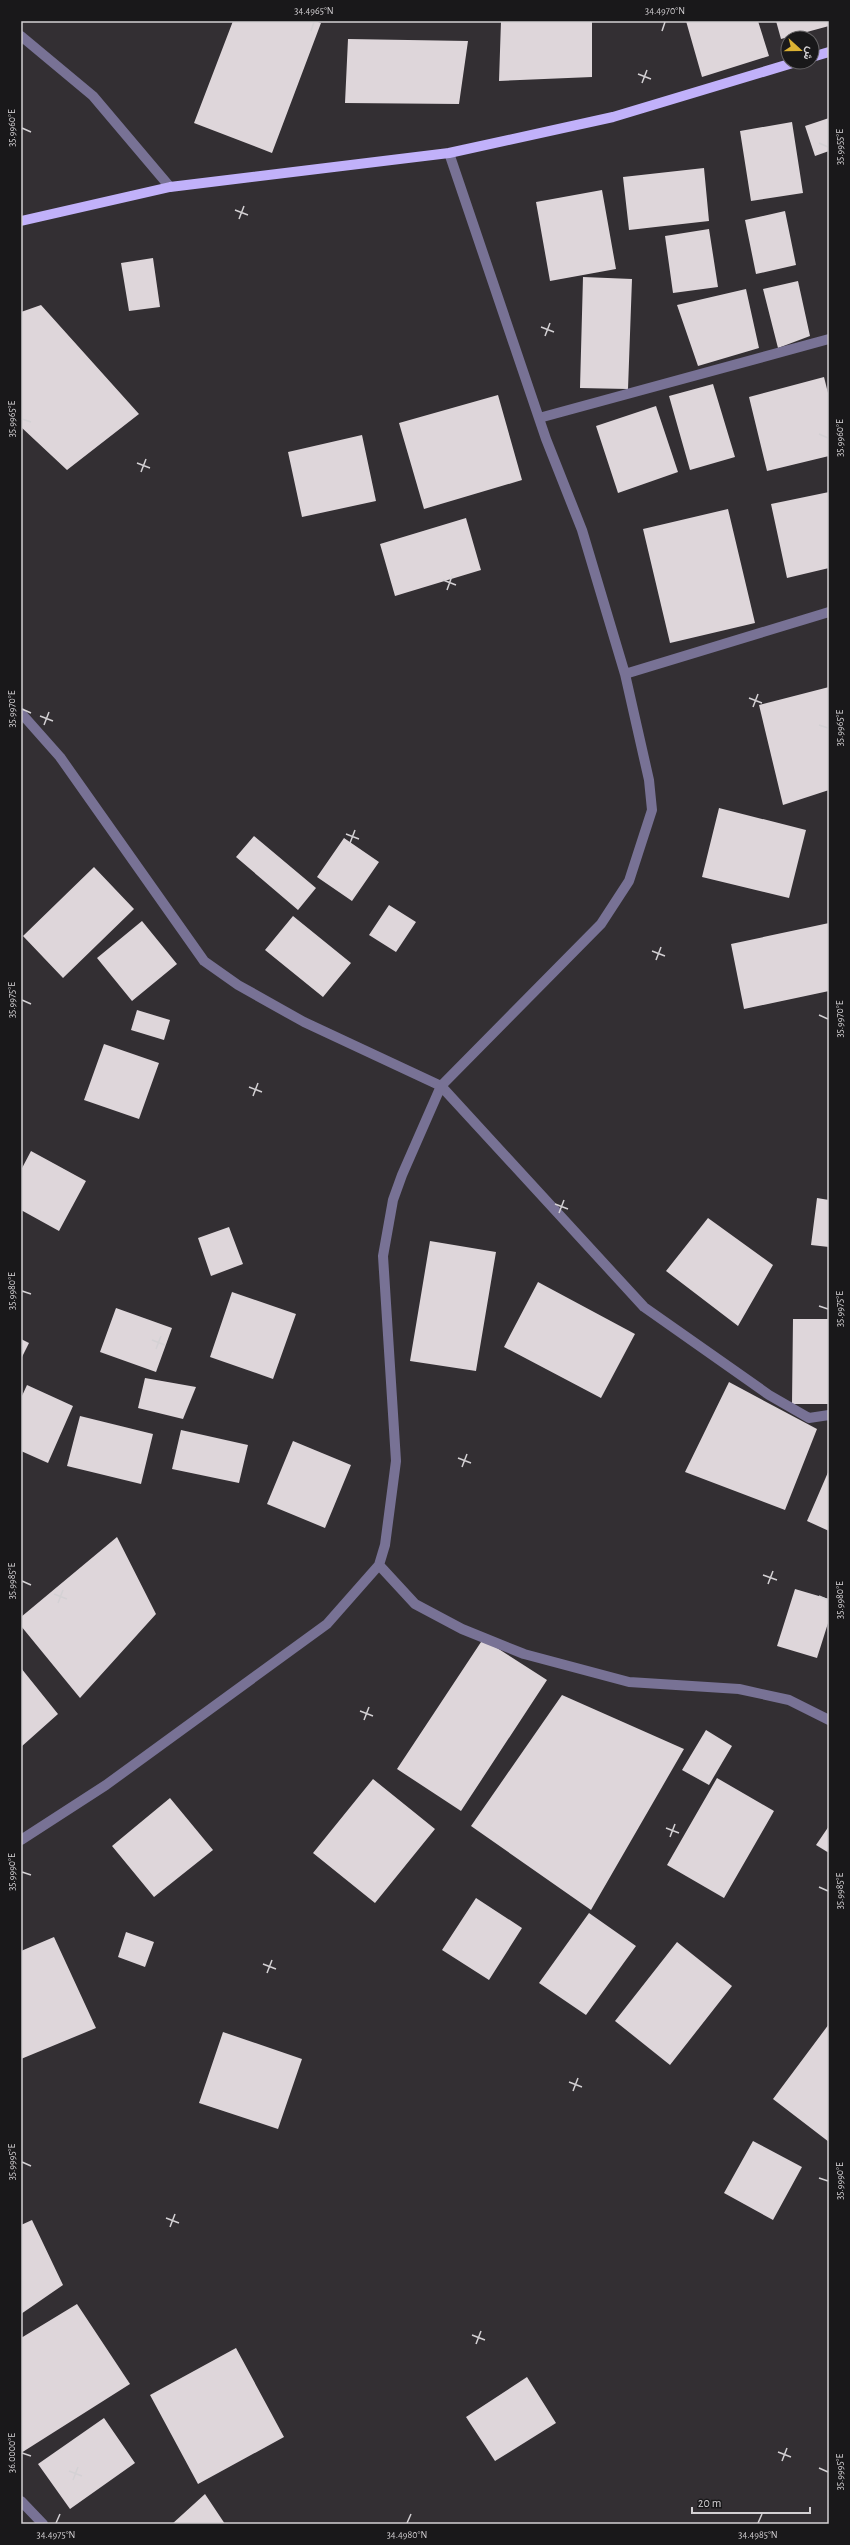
<svg xmlns="http://www.w3.org/2000/svg" width="850" height="2545" font-family="'Alegreya Sans',Vazirmatn,sans-serif">
<style>
.building{fill:#ded6da}
.lines{fill:none;stroke-linecap:round;stroke-linejoin:round}
.minor{stroke:#787295;stroke-width:10}
.major{stroke:#c1b1fa;stroke-width:10}
.ticks{fill:none;stroke:#d4d1d4;stroke-width:1.5}
.neatline{fill:none;stroke:#d4d1d4;stroke-width:1.5}
.ticks-label{font-size:10px;text-anchor:middle;fill:#d4d1d4}
</style>
<rect width="100%" height="100%" fill="#332f33"/>
<path class="building" d="M233,21H315L321,23L272,153L194,123Z
M501,21H592V77L499,81Z
M686,21H758L769,56L702,77Z
M776,21H829V26L781,39Z
M348,39L468,41L459,104L345,103Z
M829,118V151L815,156L805,126Z
M792,122L803,193L751,201L740,131Z
M704,168L709,221L629,230L623,177Z
M602,190L616,269L550,281L536,202Z
M785,211L796,265L756,274L745,220Z
M709,229L718,287L673,293L665,236Z
M153,258L160,307L129,311L121,263Z
M583,277L632,279L628,389L580,388Z
M798,281L810,336L778,348L763,289Z
M746,289L759,348L698,366L677,305Z
M41,305L139,414L67,470L21,427V312Z
M824,377L829,397V456L767,471L749,397Z
M713,384L735,457L690,470L669,396Z
M498,395L522,480L424,509L399,423Z
M656,406L678,472L618,493L596,426Z
M362,435L376,501L302,517L288,452Z
M829,492V568L787,578L771,504Z
M728,509L755,623L670,643L643,529Z
M466,518L481,570L395,596L380,544Z
M829,687V790L783,805L759,705Z
M719,808L806,830L789,898L702,877Z
M254,836L316,888L298,910L236,857Z
M344,838L379,862L352,901L317,877Z
M94,867L134,909L63,978L23,936Z
M389,905L416,922L396,952L369,935Z
M293,916L351,963L323,997L265,950Z
M142,921L177,964L132,1001L97,958Z
M829,923V991L744,1009L731,944Z
M137,1010L170,1020L164,1040L131,1030Z
M104,1044L159,1063L139,1119L84,1100Z
M31,1151L86,1181L59,1231L21,1210V1170Z
M817,1198L829,1200V1247L811,1245Z
M708,1218L773,1265L738,1326L666,1271Z
M229,1227L243,1264L211,1276L198,1238Z
M430,1241L496,1252L476,1371L410,1361Z
M538,1282L635,1334L601,1398L504,1347Z
M232,1292L296,1314L273,1379L210,1357Z
M116,1308L172,1328L156,1372L100,1352Z
M793,1319H829V1404H792Z
M21,1339L29,1343L21,1359Z
M145,1378L196,1387L183,1419L138,1408Z
M729,1382L817,1429L785,1510L685,1472Z
M27,1385L73,1406L48,1463L21,1451V1398Z
M80,1416L153,1434L141,1484L67,1466Z
M181,1430L248,1445L239,1483L172,1469Z
M293,1441L351,1465L325,1528L267,1504Z
M829,1470V1531L807,1521Z
M117,1537L156,1614L80,1698L21,1626V1617Z
M795,1589L829,1599V1620L817,1658L777,1646Z
M483,1639L547,1680L461,1811L397,1769Z
M21,1668L58,1714L21,1747Z
M562,1695L684,1749L591,1910L471,1826Z
M706,1730L732,1746L709,1785L682,1770Z
M717,1778L774,1811L724,1898L667,1865Z
M373,1779L435,1829L375,1903L313,1853Z
M170,1798L213,1850L154,1897L112,1846Z
M829,1826V1853L816,1845Z
M476,1898L522,1928L489,1980L442,1950Z
M589,1913L636,1946L586,2015L539,1983Z
M126,1932L154,1942L145,1967L118,1957Z
M54,1937L96,2028L21,2059V1951Z
M677,1942L732,1986L670,2065L615,2021Z
M829,2024V2142L773,2099Z
M223,2032L302,2059L278,2129L199,2103Z
M753,2141L802,2167L773,2220L724,2193Z
M32,2220L63,2285L21,2314V2225Z
M77,2304L130,2384L21,2453V2338Z
M236,2348L284,2437L198,2484L150,2395Z
M527,2377L556,2423L495,2461L466,2417Z
M104,2418L135,2463L70,2509L38,2464Z
M205,2494L225,2524H172Z"/>
<g class="lines">
<path class="minor" d="M21,36L93,96L170,187
M539,418L829,339
M625,674L829,612
M21,713L60,757L204,961L238,985L304,1022L441,1086L644,1307L769,1395L809,1418L829,1415
M379,1565L415,1604L462,1629L524,1654L629,1682L739,1689L789,1700L829,1720
M21,1840L106,1785L327,1624L379,1565L385,1545L396,1461L383,1256L393,1200L402,1175L441,1086L601,924L629,881L652,810L649,780L625,674L582,530L546,439L449,153
M21,2501L43,2524"/>
<path class="major" d="M812,57L829,52
M21,221L170,187L449,153L613,117L796,62"/>
</g>
<path class="ticks" d="M311,31L314,22M662,31L665,22M638,74L651,79M642,83L647,70M22,128L31,132M819,143L828,147M235,210L248,215M239,219L244,206M541,327L554,332M545,336L550,323M22,419L31,422M819,434L828,438M137,463L150,468M141,472L146,459M443,580L456,585M447,590L452,576M749,698L762,703M753,707L758,694M22,709L31,713M40,716L53,721M44,725L49,712M819,725L828,728M346,834L359,839M350,843L355,830M652,951L665,956M656,960L661,947M22,1000L31,1004M819,1015L828,1019M249,1087L262,1092M253,1096L258,1083M555,1204L568,1209M559,1213L564,1200M22,1291L31,1294M819,1306L828,1309M152,1340L165,1345M156,1349L161,1336M458,1458L471,1463M462,1467L467,1454M763,1575L777,1580M22,1581L31,1585M768,1584L773,1571M54,1594L67,1599M819,1596L828,1600M58,1603L63,1590M360,1711L373,1716M364,1720L369,1707M666,1828L679,1833M670,1837L675,1824M22,1872L31,1875M819,1887L828,1891M263,1964L276,1969M267,1973L272,1960M569,2082L582,2087M573,2091L578,2078M22,2162L31,2166M819,2178L828,2181M166,2218L179,2223M170,2227L175,2214M472,2335L485,2340M476,2344L481,2331M778,2452L791,2457M22,2453L31,2456M782,2461L787,2448M819,2468L828,2472M69,2471L82,2476M73,2480L78,2467M56,2523L60,2514M407,2523L411,2514M758,2523L762,2514"/>
<rect width="850" height="2545" fill="none" stroke="#19181a" stroke-width="44"/>
<g transform="translate(800 50) rotate(111)"><circle r="19" fill="#19181a" stroke="#646264"/>
<path d="M0-3L7 15L0 10L-7 15Z" fill="#dcb233"/>
<text y="-6" font-size="11" font-weight="bold" text-anchor="middle" fill="#d4d1d4">ش</text>
</g>
<path d="M692 2507v6h118v-6" fill="none" stroke="#d4d1d4" stroke-width="2"/>
<text x="698" y="2507" font-size="12" fill="#d4d1d4" stroke="#19181a" stroke-width="3" paint-order="stroke">20 m</text>
<rect x="22" y="22" width="806" height="2501" class="neatline"/>
<g class="ticks-label">
<text x="314" y="14">34.4965°N</text>
<text x="665" y="14">34.4970°N</text>
<text transform="translate(11 128) rotate(-90)" y="4">35.9960°E</text>
<text transform="translate(839 147) rotate(-90)" y="4">35.9955°E</text>
<text transform="translate(11 419) rotate(-90)" y="4">35.9965°E</text>
<text transform="translate(839 438) rotate(-90)" y="4">35.9960°E</text>
<text transform="translate(11 709) rotate(-90)" y="4">35.9970°E</text>
<text transform="translate(839 728) rotate(-90)" y="4">35.9965°E</text>
<text transform="translate(11 1000) rotate(-90)" y="4">35.9975°E</text>
<text transform="translate(839 1019) rotate(-90)" y="4">35.9970°E</text>
<text transform="translate(11 1291) rotate(-90)" y="4">35.9980°E</text>
<text transform="translate(839 1309) rotate(-90)" y="4">35.9975°E</text>
<text transform="translate(11 1581) rotate(-90)" y="4">35.9985°E</text>
<text transform="translate(839 1600) rotate(-90)" y="4">35.9980°E</text>
<text transform="translate(11 1872) rotate(-90)" y="4">35.9990°E</text>
<text transform="translate(839 1891) rotate(-90)" y="4">35.9985°E</text>
<text transform="translate(11 2162) rotate(-90)" y="4">35.9995°E</text>
<text transform="translate(839 2181) rotate(-90)" y="4">35.9990°E</text>
<text transform="translate(11 2453) rotate(-90)" y="4">36.0000°E</text>
<text transform="translate(839 2472) rotate(-90)" y="4">35.9995°E</text>
<text x="56" y="2538">34.4975°N</text>
<text x="407" y="2538">34.4980°N</text>
<text x="758" y="2538">34.4985°N</text>
</g>
</svg>
